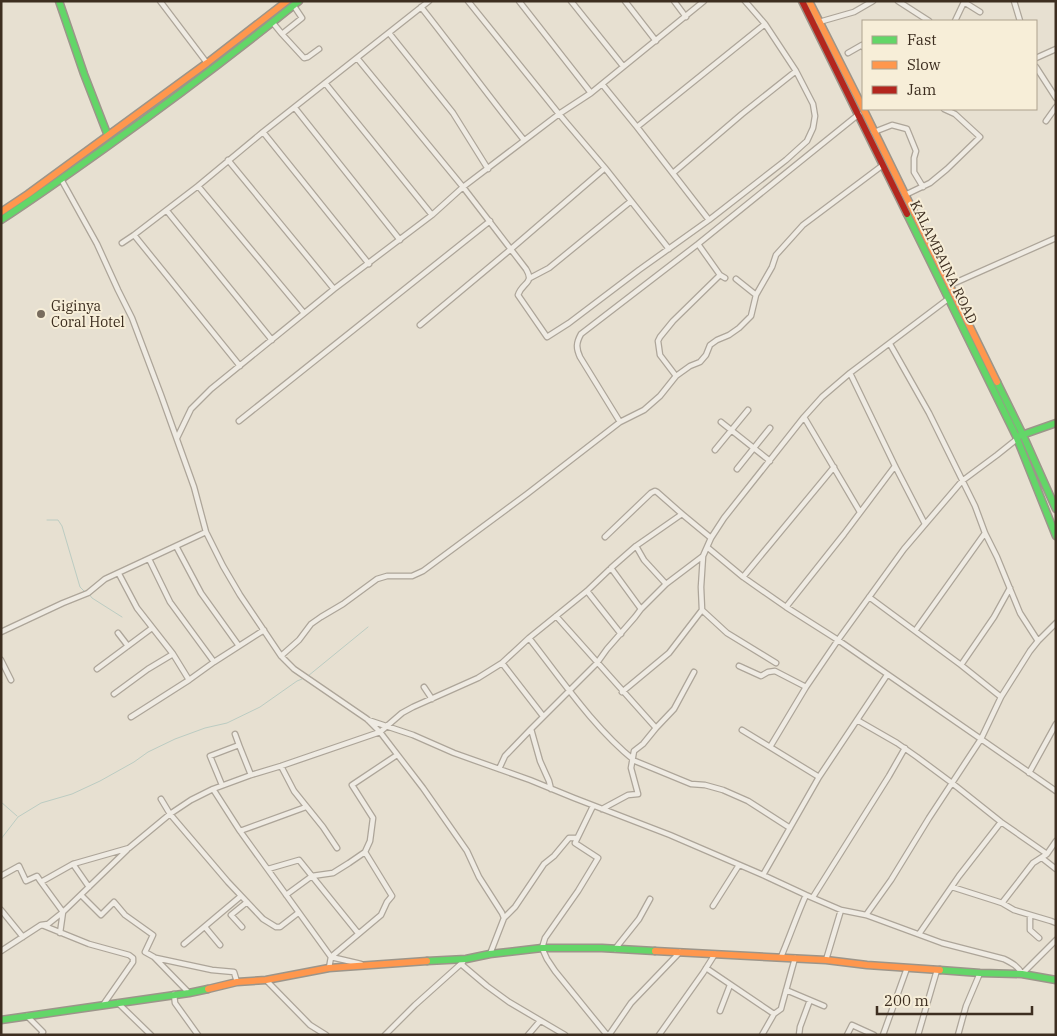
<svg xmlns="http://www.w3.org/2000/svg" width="1057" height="1036" font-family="'IBM Plex Serif',serif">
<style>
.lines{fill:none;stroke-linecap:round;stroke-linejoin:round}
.stream{stroke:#bcccc2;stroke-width:1}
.street-casing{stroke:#ada599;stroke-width:7}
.fast-casing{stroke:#9c958a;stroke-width:9}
.slow-casing{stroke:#9c958a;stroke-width:9}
.jam-casing{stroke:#9c958a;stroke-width:9}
.street{stroke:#efebe3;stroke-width:4.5}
.fast{stroke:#63d668;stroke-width:6}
.slow{stroke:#ff974d;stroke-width:6}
.jam{stroke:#b3261e;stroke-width:6}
.poi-dot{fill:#786c5e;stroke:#f7eed8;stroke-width:2}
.labels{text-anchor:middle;stroke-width:4;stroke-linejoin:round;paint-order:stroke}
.street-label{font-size:14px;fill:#3d2e20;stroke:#f7eed8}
.poi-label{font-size:14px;fill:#3d2e20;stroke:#f7eed8;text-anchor:start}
</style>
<rect width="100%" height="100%" fill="#e7e0d1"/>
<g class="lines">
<path class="stream" d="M47,520H58L62,526L80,587L85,592
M89,594L92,598L122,617
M308,676L368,627
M1,681L2,683H1
M1,802L17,816
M1,839L18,817L41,803L72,794L100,781L134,762L148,752L175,739L205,728L227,723L260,707L297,681L302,679"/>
<g class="street-casing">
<path id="street" d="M160,1L207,63
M468,1L559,114L605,168L669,249
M519,1L591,93
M571,1L623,66
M625,1L656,41
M674,1L686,17
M898,1L929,21
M1014,1L1020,21
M421,7C456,51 489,97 524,140
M955,21L964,2L980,12
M819,22L854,12L873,1
M273,23L282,34L302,18L294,6
M389,33L453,113L488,169
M282,34L304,58L308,57L319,49
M848,53L862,45L863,47
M357,58L463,187L526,269C535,284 522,282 518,295L547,337L569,323L639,270L709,220L786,160L807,141L813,128L815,116L813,104L796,71L765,24L745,1
M1036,58L1056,49
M1036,67L1056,98
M325,83L432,215
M602,84L637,127L709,220
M295,108L400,240
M1046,121L1056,107
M637,127L765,24
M263,132L369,264
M874,132L892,125L907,129L916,151L914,158V172L923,187
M228,160L334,289
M673,173L742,114L796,71
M61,179L97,244L118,290L132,318L161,395L194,487L206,532L223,566L240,595L281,656L294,669L367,719L380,732L423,788L467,851L479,877L502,913L504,918L490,954
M198,186L304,313
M905,195L930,183L947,169L980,137L955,114L944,109
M167,211L272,340
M134,235L240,366
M122,243L134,235L198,186L263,132L429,1
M698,244L720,275
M530,278L549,268L631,201
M736,279L756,295
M950,285L1056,238
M420,325L511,249L605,168
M890,344L929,413L975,506L985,533L997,557L1020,613L1038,641
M850,373L895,466L925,524
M676,376L690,366L700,362L706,355L710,345L717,340L729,335L739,328L751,316L756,295L772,267L776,255L803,225L883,165
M804,417L860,512
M239,421L490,221
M620,422L580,357C576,348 576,343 581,334L698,244L859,114
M721,422L770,461
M177,438L191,409L211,389L334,289L432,215L463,187L559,114L591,93L704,1
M715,450L748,410
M737,469L770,428
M605,537L651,493L655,491L657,492L682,514
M176,546L201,593L239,646
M636,546L644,560L666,584
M707,547L743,577L786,607L838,640L1056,791
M149,559L170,602L214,662
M611,568L641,609
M119,574L137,608L173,654L189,680
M743,577L834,467
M587,591L621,634
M869,597L961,665L1001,697
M786,607L844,534L895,466
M702,610L727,633L776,663
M556,616L656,728
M915,631L985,533
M1,632L63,603L88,593L105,579L206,532
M118,633L128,646
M529,638C562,680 593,727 635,761L691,784L705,785L723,790L748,801L790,828
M281,656L299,640L311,624L321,617L343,604L377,579L387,576H412L423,571L527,494L620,422L644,410L660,396L676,376L660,355L658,341L660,337L673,321L720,275L725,278
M1,660L11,680
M502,663L543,716
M961,665L994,617L1010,588
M739,666L761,676L768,672L775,671L806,687
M97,669L152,628
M424,687L432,699
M622,692L669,653L702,610L701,587L703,556
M114,694L148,669L173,654
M131,717L189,680L214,662L264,630
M368,720L413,735L454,753L530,780L574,798L670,835L763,875L806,895L841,910L866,915L942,943L1004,959C1012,963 1018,966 1022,974L1056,940
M857,720L897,743L917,757L952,783L1001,822L1047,854
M742,730L819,777
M235,734L239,745
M770,747L806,687L838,640L904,549L962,481L997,455L1017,439
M281,766L294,791L323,827L337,848
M499,769L505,756L531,729
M1029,773L1056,724
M222,785L210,756L239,745L251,775
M213,789L240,831L331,957L329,968
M551,789L549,781L540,761L531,729L597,663L607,649L635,617L641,609L666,584L703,556L711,538L724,518L804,417L822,397L850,373L948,299
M161,799L170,814L228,882L263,919L276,927H280L298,913
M593,806L575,843L598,858L578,891L545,938L542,948L547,959L555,971L607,1035
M602,809L628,795L638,794L631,768L634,751L643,744L656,728L674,709L694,672
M240,831L306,807
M1042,858L1056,869
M73,864L89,887
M268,869L299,860L358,933
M763,875L819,777L887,675
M1,876L19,866L26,881L37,876L41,882L73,864L129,848L170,814L191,800L213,789L251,775L281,766L380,732L402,713L413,707L478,678L502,663L529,638L587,591L611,568L636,546L682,514L711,538
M41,882L63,912L60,933
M952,887L996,901L1002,903L1014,910L1051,921L1056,923
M81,895L101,915L114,902L125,915L153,935L145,952L154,957L189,993
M286,895L312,876L333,873L349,863L365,852
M813,897L889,776L905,748
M1002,903L1033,863L1047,854L1056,841
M713,906L739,865
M1,910L23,937
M866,915L891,880L929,818L981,739L1001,697L1030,651L1038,641L1056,623
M1030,915V930L1039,938
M504,918L515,907L544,864L554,856L569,838H577
M42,925L89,944L129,955L133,958V962L103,1005
M205,927L220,945
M242,927L231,915L247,902
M919,934L959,876L1001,822
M184,944L241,896
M615,949L639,919L650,899
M1,951L41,925L48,924L63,912L127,850
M331,957L381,915L387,902L392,896L365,852L370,841L373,818L352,785L397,755
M331,957L361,964
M781,957C790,936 797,915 806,895
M156,958L212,970L234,972L237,982
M826,960L841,910
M461,964L487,986L509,1002L565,1035
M706,968L774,1014
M266,980L310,1025L326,1035
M786,990L824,1006
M174,994L175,1003L198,1035
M118,1003L151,1035
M720,1011L730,985
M27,1016L43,1032L41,1035
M385,1035L415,1005L463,962
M528,1035L540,1021
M609,1035L631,1003L680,952
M659,1035L703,973L715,954
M762,1035L774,1014L781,1009L782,1005L795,958
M799,1035L800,1027L810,1000
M847,1035L852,1025L874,1035
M883,1035L907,968
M918,1035L937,970
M958,1035L966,1006L980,973"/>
</g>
<g class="fast-casing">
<path id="fast" d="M59,1L84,74L108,136
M907,214L1016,436L1056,536
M1,220C36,197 70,173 105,148C171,101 236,52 299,1
M997,382L1023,435L1056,509
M1019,436L1056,423
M427,961L466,959L490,954L542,948H602L655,951
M940,970L980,973L1022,974L1056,980
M1,1020L189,993L208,989"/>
</g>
<g class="slow-casing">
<path id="slow" d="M809,1L857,96L997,382
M1,212L28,194L207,63L287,1
M655,951L826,960L867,965L940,970
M208,989L237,982L266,980L329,968L427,961"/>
</g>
<g class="jam-casing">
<path id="jam" d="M802,1L907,214"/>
</g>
<use href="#street" class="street"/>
<use href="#fast" class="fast"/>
<use href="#slow" class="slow"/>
<use href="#jam" class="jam"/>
</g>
<circle class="poi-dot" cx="41" cy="314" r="5"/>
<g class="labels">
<g class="street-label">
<text transform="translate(944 262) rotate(64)" y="5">KALAMBAINA ROAD</text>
</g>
<g class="poi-label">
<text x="51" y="311">Giginya<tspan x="51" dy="16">Coral Hotel</tspan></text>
</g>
</g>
<rect width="1057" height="1036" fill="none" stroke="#3d2e20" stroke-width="5"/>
<rect x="862" y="20" width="175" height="90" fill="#f7eed8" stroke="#ada18e"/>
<rect x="872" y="36" width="25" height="8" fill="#63d668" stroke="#ada18e"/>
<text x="907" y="45" font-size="15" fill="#3d2e20">Fast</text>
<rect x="872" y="61" width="25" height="8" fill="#ff974d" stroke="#ada18e"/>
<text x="907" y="70" font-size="15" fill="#3d2e20">Slow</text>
<rect x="872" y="86" width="25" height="8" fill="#b3261e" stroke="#ada18e"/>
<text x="907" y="95" font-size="15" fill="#3d2e20">Jam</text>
<path d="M877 1006v8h155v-8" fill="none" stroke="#3d2e20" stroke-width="2.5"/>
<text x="884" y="1006" font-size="15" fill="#3d2e20" stroke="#f7eed8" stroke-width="4" paint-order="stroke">200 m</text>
</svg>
